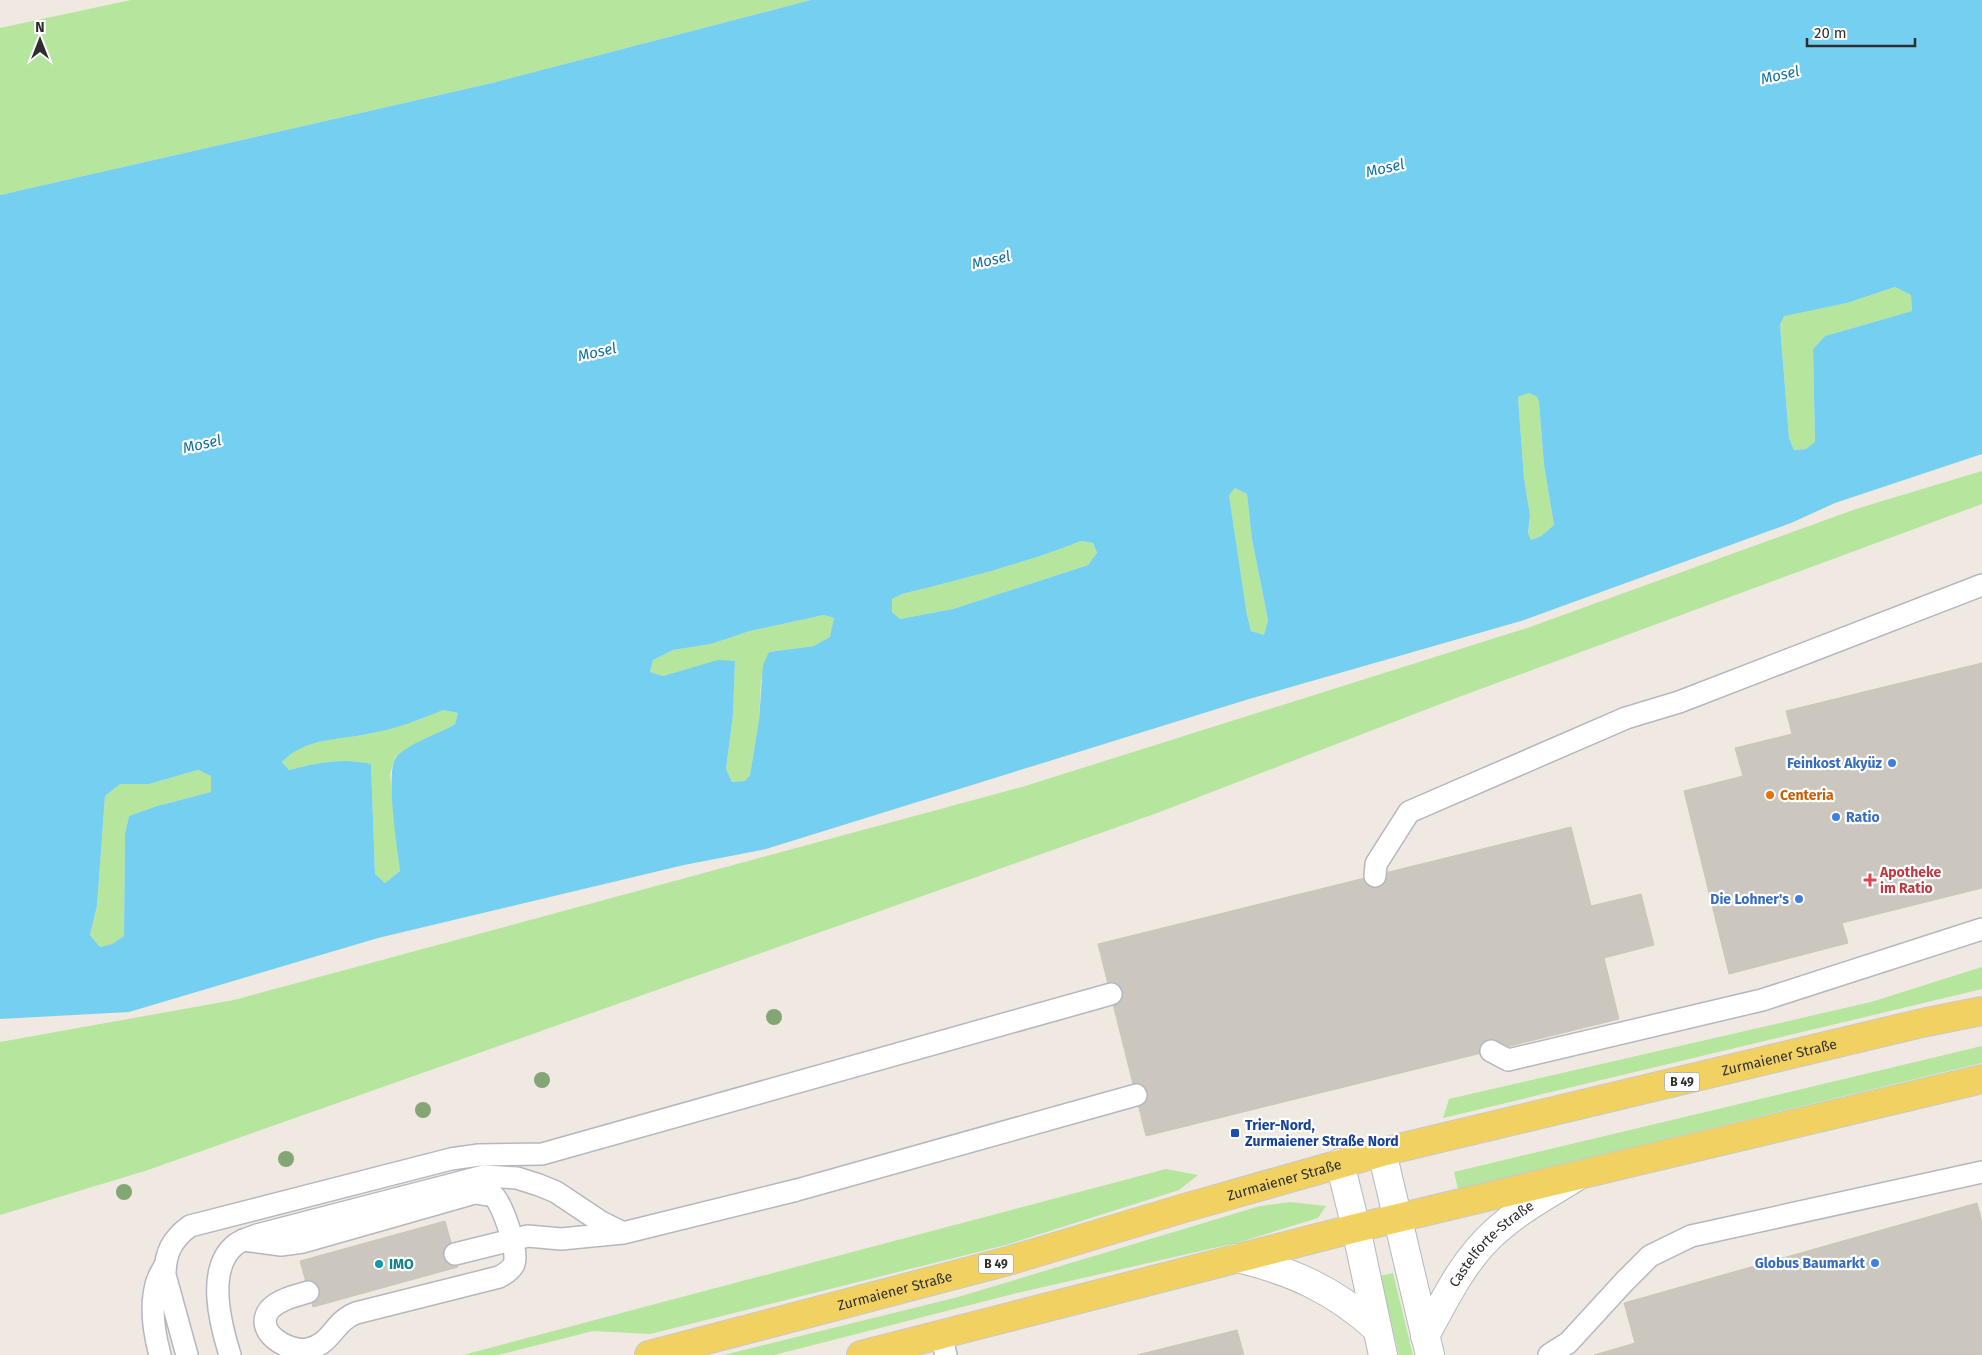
<svg xmlns="http://www.w3.org/2000/svg" width="1982" height="1355" font-family="'Fira Sans',sans-serif">
<style>
.green{fill:#b6e59e}
.water{fill:#75cff0;fill-rule:evenodd}
.building{fill:#cbc7bf;stroke:#cbc5ba}
.lines{fill:none;stroke-linecap:round;stroke-linejoin:round}
.lane-casing{stroke:#b4b7c1;stroke-width:24}
.street-casing{stroke:#b4b7c1;stroke-width:30}
.primary-casing{stroke:#c9c9c9;stroke-width:30}
.lane{stroke:#fff;stroke-width:21}
.street{stroke:#fff;stroke-width:28}
.primary{stroke:#f2d163;stroke-width:28}
.tree{fill:#84a574}
.shop-dot{fill:#3f7fe0;stroke:#fff;stroke-width:2}
.food-dot{fill:#e8710a;stroke:#fff;stroke-width:2}
.health-dot{fill:#e0444e;stroke:#fff;stroke-width:2}
.transit-dot{fill:#1a4fb4;stroke:#fff;stroke-width:2}
.culture-dot{fill:#0f9aa8;stroke:#fff;stroke-width:2}
.labels{text-anchor:middle;stroke-width:4.5;stroke-linejoin:round;paint-order:stroke}
.shield{fill:#fff;stroke:#6d6d6d;stroke-width:1}
.shield-label{font-size:12px;font-weight:bold;fill:#2e2e2e}
.shop-label{font-size:14px;font-weight:bold;fill:#366cbe;stroke:#fff;text-anchor:end}
.food-label{font-size:14px;font-weight:bold;fill:#c56008;stroke:#fff;text-anchor:start}
.health-label{font-size:14px;font-weight:bold;fill:#be3a42;stroke:#fff;text-anchor:start}
.street-label{font-size:14px;fill:#2e2e2e;stroke:#fff}
.transit-label{font-size:14px;font-weight:bold;fill:#164399;stroke:#fff;text-anchor:start}
.culture-label{font-size:14px;font-weight:bold;fill:#0d838f;stroke:#fff;text-anchor:start}
.water-label{font-size:15px;font-style:italic;fill:#0d6fa3;stroke:#fff}
</style>
<rect width="100%" height="100%" fill="#efe9e1"/>
<path class="green" d="M131,0H811L492,83L0,195V28Z
M1895,287L1911,295L1912,311L1825,336L1813,349L1815,443L1806,449L1794,450L1789,438L1780,325L1784,315L1847,303Z
M1529,393L1537,397L1539,402L1544,465L1554,525L1541,536L1530,541L1528,533L1530,515L1524,478L1518,397Z
M1982,471V504L1456,698L1160,812L148,1170L0,1215V1042L234,1000L1022,787L1530,627L1856,509Z
M1235,488L1247,494L1252,539L1268,620L1264,635L1251,631L1247,615L1229,495Z
M1081,541L1093,543L1097,554L1088,565L953,609L900,619L892,612V599L902,594C963,579 1023,564 1081,541Z
M824,615L834,618L831,637L814,646L769,652L761,681L759,720L750,775L745,781L732,782L726,769L733,715L735,661L684,670L663,676L650,672L653,660L673,650L711,644L750,631Z
M443,710L458,713L455,724L395,757L390,775L400,871L385,883L375,874L371,764C343,757 316,763 289,770L282,762C305,736 343,740 374,733C398,727 421,720 443,710Z
M198,770L211,776V792L157,806L129,816L125,834L124,936L112,944L100,947L90,935L97,906L105,796L120,784H149Z
M1982,967V989L1443,1118L1449,1099L1871,1002Z
M1982,1046V1063L1458,1189L1454,1172Z
M1166,1169L1198,1175L1179,1190L1006,1245L650,1334L593,1331L498,1355H463Z
M1290,1202L1326,1206L1318,1218L1240,1242L1013,1294L774,1355H724L958,1297L1260,1206Z
M1393,1273L1413,1355H1399L1380,1276Z"/>
<path class="water" d="M811,0H1982V454L1835,503L1791,523L1521,621L1249,699L766,849L684,865L378,938L129,1012L0,1019V195L492,83ZM1895,287L1911,295L1912,311L1825,336L1813,349L1815,442L1806,449L1794,450L1789,438L1780,325L1784,316L1847,303ZM1529,393L1537,397L1539,402L1544,465L1554,525L1541,536L1531,540L1528,533L1530,515L1524,478L1518,397ZM1235,488L1247,494L1252,539L1268,620L1264,635L1251,631L1247,615L1229,495ZM1081,541L1093,543L1097,553L1088,565L953,609L900,619L892,612V599L902,594C963,579 1023,564 1081,541ZM824,615L834,618L830,637L814,646L769,652L763,665L759,720L750,775L745,781L732,782L726,769L733,715L735,661L718,660L663,676L650,672L653,660L673,650L711,644L750,631ZM443,710L458,713L455,724C437,735 413,741 397,756C384,768 398,851 400,871L385,883L375,874L371,764C343,757 317,763 289,770L282,762C305,737 342,740 373,733C397,728 420,720 443,710ZM198,770L211,776V792L157,806L129,816L125,834L124,936L112,944L100,947L90,935L97,906L105,796L120,784H149Z"/>
<path class="building" d="M1982,663V888L1842,923L1848,943L1729,974L1684,791L1743,776L1735,748L1792,734L1786,711Z
M1571,827L1591,906L1641,894L1654,945L1604,958L1619,1019L1146,1136L1098,944Z
M1977,1203L1982,1222V1355H1594L1635,1343L1624,1303Z
M445,1221L458,1267L313,1307L300,1261Z
M1237,1330L1244,1355H1137Z"/>
<g class="lines">
<g class="lane-casing">
<path id="lane" d="M1375,876L1376,864L1409,812L1626,718L1679,702L1982,585
M1491,1051L1508,1060L1762,1000L1982,929
M243,1240L281,1245L303,1242L475,1193L494,1196C503,1207 519,1251 514,1264C511,1270 505,1274 499,1277L356,1313C333,1322 332,1344 308,1349C288,1353 252,1331 270,1309C280,1299 295,1296 308,1292
M455,1254L528,1236L561,1239L623,1233L797,1190L1136,1095
M941,1335L946,1355
M160,1355C154,1333 150,1308 156,1285C157,1279 161,1273 164,1267
M187,1355L165,1275C165,1253 172,1239 190,1226L451,1159L479,1155L542,1154L1111,994
M230,1355C220,1323 206,1269 235,1245C241,1240 250,1238 257,1235L484,1176L517,1178L539,1185L556,1192L601,1222L623,1233
M1549,1355L1568,1343L1624,1282L1650,1256L1691,1236L1982,1172"/>
</g>
<g class="street-casing">
<g id="street">
<path d="M1382,1152L1430,1355"/>
<path d="M1340,1163L1356,1228L1383,1355"/>
<path d="M1237,1258C1292,1271 1334,1290 1376,1328"/>
<path id="s1" d="M1425,1336C1445,1299 1464,1259 1496,1231C1519,1210 1549,1194 1576,1177"/>
</g>
</g>
<g class="primary-casing">
<g id="primary">
<path id="s2" d="M649,1355L1008,1261L1181,1209L1382,1152L1922,1023L1982,1011"/>
<path d="M861,1355L1356,1228L1982,1079"/>
</g>
</g>
<use href="#lane" class="lane"/>
<use href="#street" class="street"/>
<use href="#primary" class="primary"/>
</g>
<g class="tree">
<circle cx="774" cy="1017" r="8"/>
<circle cx="542" cy="1080" r="8"/>
<circle cx="423" cy="1110" r="8"/>
<circle cx="286" cy="1159" r="8"/>
<circle cx="124" cy="1192" r="8"/>
</g>
<g class="shop-dot">
<circle cx="1892" cy="763" r="5"/>
<circle cx="1836" cy="817" r="5"/>
<circle cx="1799" cy="899" r="5"/>
<circle cx="1875" cy="1263" r="5"/>
</g>
<circle class="food-dot" cx="1770" cy="795" r="5"/>
<path class="health-dot" d="M1867.5 872.5h5v5h5v5h-5v5h-5v-5h-5v-5h5z"/>
<rect class="transit-dot" x="1230" y="1128" width="10" height="10" rx="2.5"/>
<circle class="culture-dot" cx="379" cy="1264" r="5"/>
<g class="labels">
<g class="shield">
<rect x="1664.5" y="1072.5" width="35" height="19" rx="4"/>
<rect x="978.5" y="1254.5" width="35" height="19" rx="4"/>
</g>
<g class="shield-label">
<text x="1682" y="1086">B 49</text>
<text x="996" y="1268">B 49</text>
</g>
<g class="shop-label">
<text x="1882" y="768">Feinkost Akyüz</text>
<text x="1846" y="822" text-anchor="start">Ratio</text>
<text x="1789" y="904">Die Lohner's</text>
<text x="1865" y="1268">Globus Baumarkt</text>
</g>
<g class="food-label">
<text x="1780" y="800">Centeria</text>
</g>
<g class="health-label">
<text x="1880" y="877">Apotheke<tspan x="1880" dy="16">im Ratio</tspan></text>
</g>
<g class="street-label">
<text dy="5" stroke="none"><textPath href="#s2" startOffset="1169">Zurmaiener Straße</textPath></text>
<text dy="5" stroke="none"><textPath href="#s2" startOffset="659">Zurmaiener Straße</textPath></text>
<text dy="5" stroke="none"><textPath href="#s1" startOffset="115">Castelforte-Straße</textPath></text>
<text dy="5" stroke="none"><textPath href="#s2" startOffset="254">Zurmaiener Straße</textPath></text>
</g>
<g class="transit-label">
<text x="1245" y="1130">Trier-Nord,<tspan x="1245" dy="16">Zurmaiener Straße Nord</tspan></text>
</g>
<g class="culture-label">
<text x="389" y="1269">IMO</text>
</g>
<g class="water-label">
<text transform="translate(1780 75) rotate(-13)" y="5">Mosel</text>
<text transform="translate(1385 168) rotate(-13)" y="5">Mosel</text>
<text transform="translate(991 260) rotate(-13)" y="5">Mosel</text>
<text transform="translate(597 352) rotate(-13)" y="5">Mosel</text>
<text transform="translate(202 444) rotate(-13)" y="5">Mosel</text>
</g>
</g>
<g transform="translate(40 40)" stroke="#ffffff" stroke-width="4" paint-order="stroke">
<path d="M0-4L9 19L0 12L-9 19Z" fill="#2e2e2e"/>
<text y="-8" font-size="14" font-weight="bold" text-anchor="middle" fill="#2e2e2e">N</text>
</g>
<path d="M1807 38v8h108v-8" fill="none" stroke="#2e2e2e" stroke-width="2.5"/>
<text x="1814" y="38" font-size="15" fill="#2e2e2e" stroke="#ffffff" stroke-width="4" paint-order="stroke">20 m</text>
</svg>
